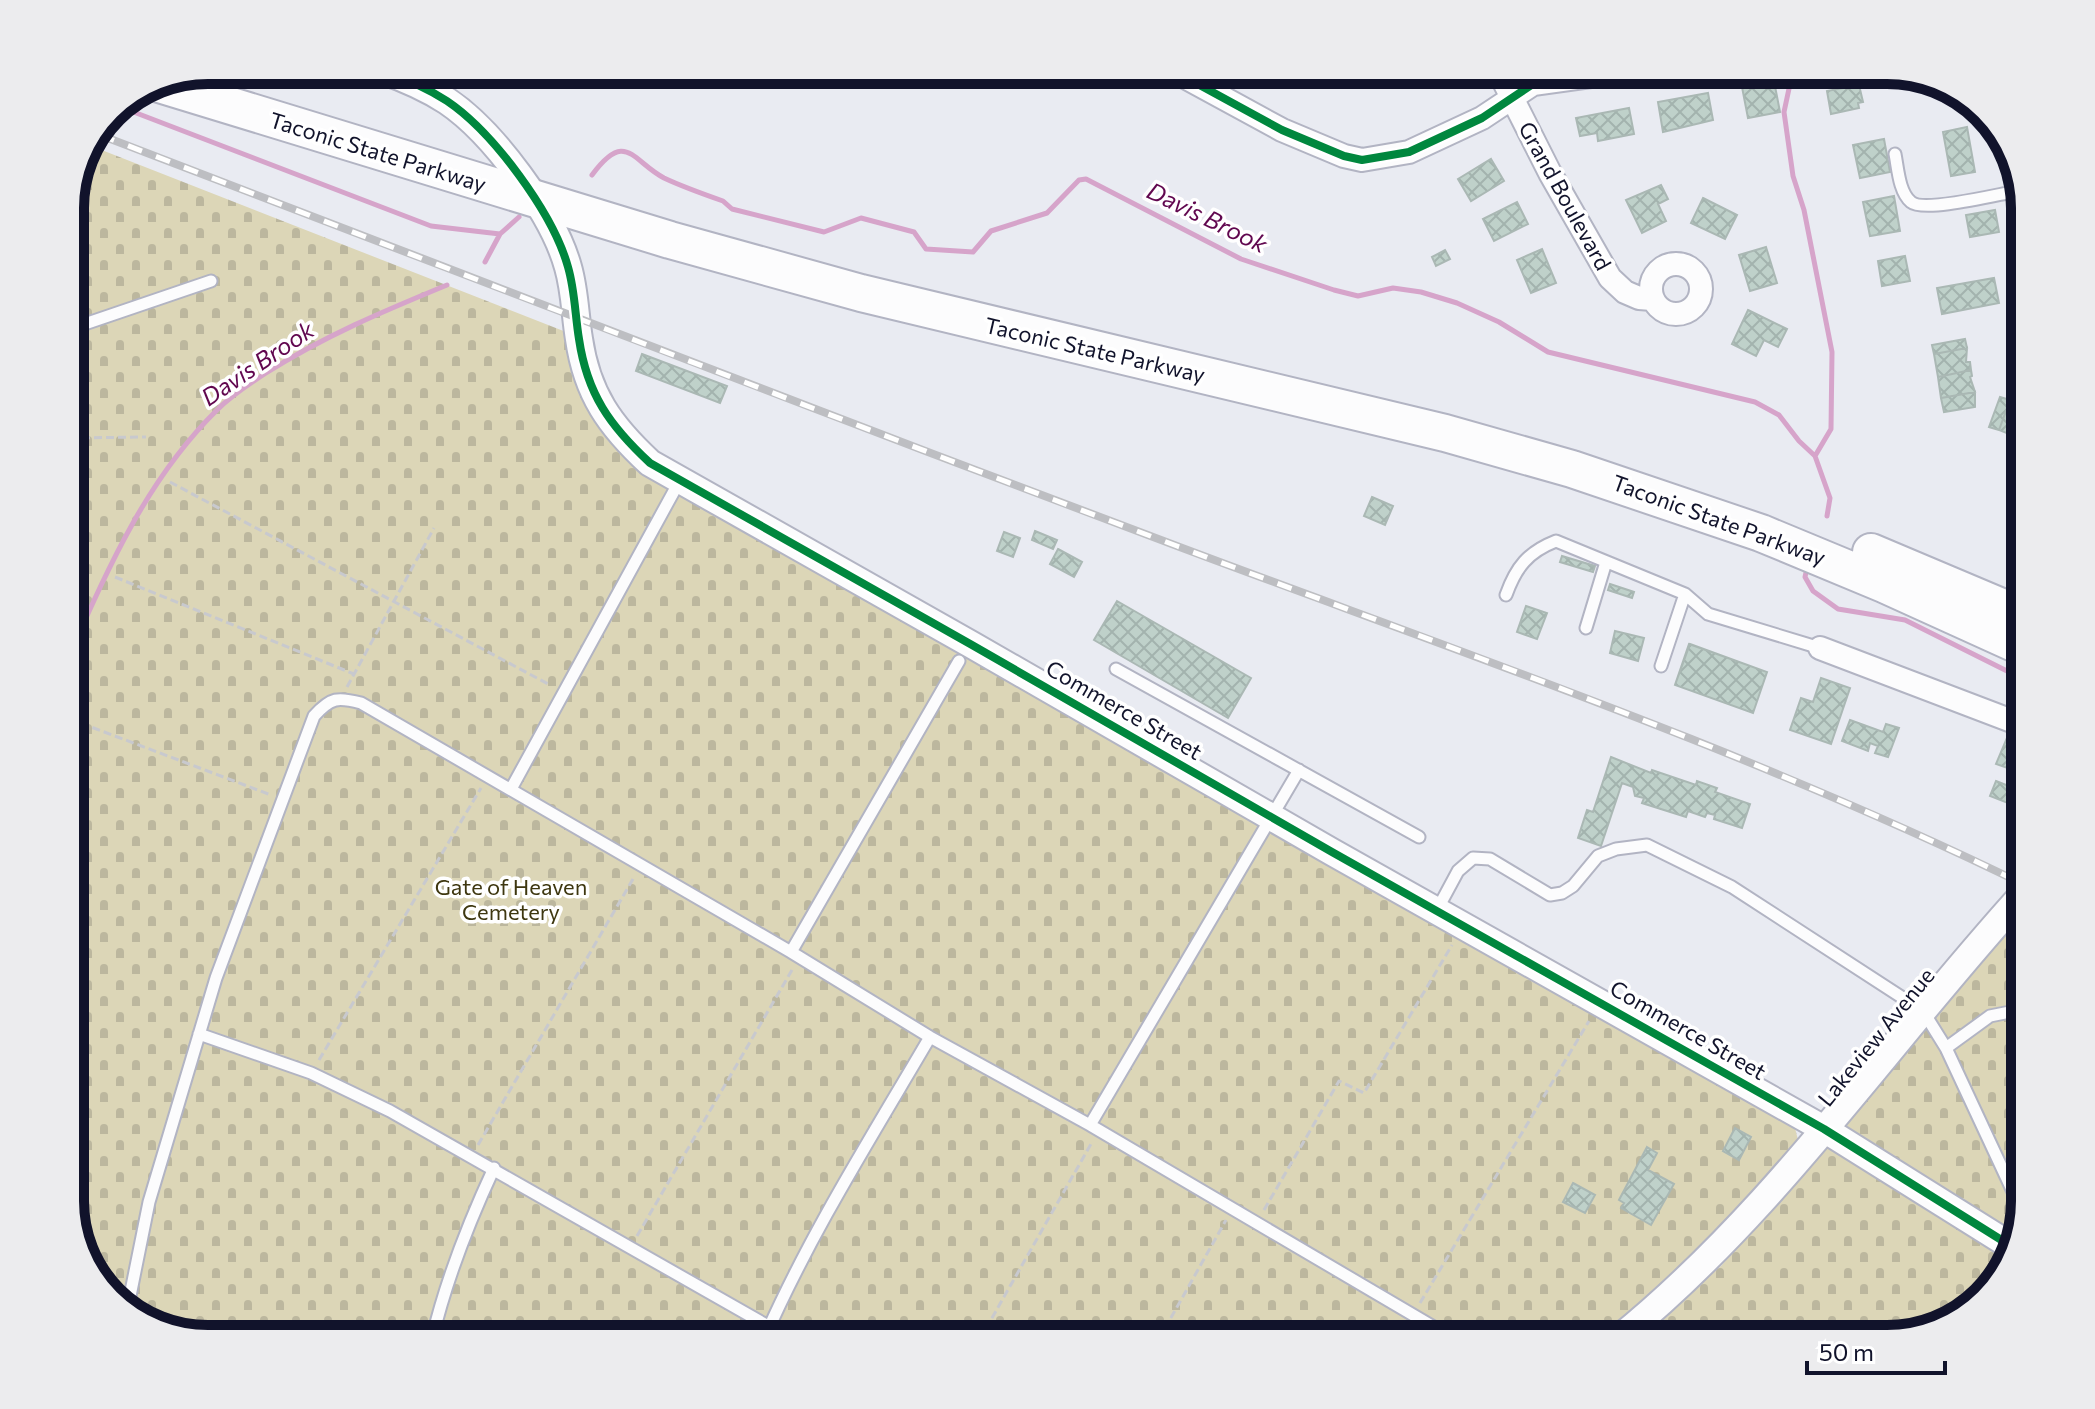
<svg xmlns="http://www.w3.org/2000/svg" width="2095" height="1409" font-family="Commissioner,sans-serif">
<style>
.cemetery{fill:url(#cemetery-stones)}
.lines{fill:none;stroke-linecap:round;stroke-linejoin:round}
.stream{stroke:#d6a4ca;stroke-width:5}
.building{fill:url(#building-cross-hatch);stroke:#aab8b4;stroke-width:2}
.service-casing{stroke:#b2b4c3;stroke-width:15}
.minor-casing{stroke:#b2b4c3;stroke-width:26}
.tertiary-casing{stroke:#b2b4c3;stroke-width:30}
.trunk-casing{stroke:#b2b4c3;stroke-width:40}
.path{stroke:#c8c9ce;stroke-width:3;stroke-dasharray:8 4;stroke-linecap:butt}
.service{stroke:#fcfcfd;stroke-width:11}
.minor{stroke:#fcfcfd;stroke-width:22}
.tertiary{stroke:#fcfcfd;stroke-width:26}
.trunk{stroke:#fcfcfd;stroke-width:36}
.rail-casing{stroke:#bdbec2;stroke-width:8}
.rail{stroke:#fff;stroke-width:5;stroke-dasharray:15;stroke-linecap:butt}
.cycleway-casing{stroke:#fff;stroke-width:13}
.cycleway{stroke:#00873e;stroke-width:8}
.labels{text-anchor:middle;stroke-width:7;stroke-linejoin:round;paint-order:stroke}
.street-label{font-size:22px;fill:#11132b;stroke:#fff}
.park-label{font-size:22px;fill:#3e3710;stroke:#fff}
.water-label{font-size:24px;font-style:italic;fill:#61074f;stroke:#fff}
.rim{fill:none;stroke:#11132b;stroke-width:10}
</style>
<defs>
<pattern id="cemetery-stones" width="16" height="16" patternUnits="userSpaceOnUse" patternTransform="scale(2)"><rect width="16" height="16" fill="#dcd6b7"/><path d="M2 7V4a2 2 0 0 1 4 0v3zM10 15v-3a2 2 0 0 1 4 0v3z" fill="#bcb79e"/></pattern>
<pattern id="building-cross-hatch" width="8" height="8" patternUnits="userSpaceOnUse" patternTransform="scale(2)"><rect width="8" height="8" fill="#bfd1ca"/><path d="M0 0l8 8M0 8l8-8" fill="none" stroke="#a3b3ae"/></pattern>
</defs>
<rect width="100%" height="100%" fill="#e9ebf2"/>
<path class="cemetery" d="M94,147L566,332L607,436L1794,1124L1798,1140C1736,1210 1672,1278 1601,1339H208L131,1315L88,1270L70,1209V200Z
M2022,911L2025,913V1201L2001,1278L1956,1321L1887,1339H1631L1721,1266Z"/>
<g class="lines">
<path class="stream" d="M1793,70L1784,112L1793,176L1804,210L1832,352L1831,429L1815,456
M118,106L431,226L500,234
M592,175C626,129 632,161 664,178C683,187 703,194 723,201L732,209L824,232L861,218L914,232L926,249L973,252L991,231L1047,213L1079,180L1086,179L1241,259L1334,290L1358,296L1393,288L1421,292L1457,303L1499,322L1548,352L1755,402L1779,415L1799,441L1815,456L1830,498L1827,516
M485,262L500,234L519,217
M1807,568L1805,577L1813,591L1838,609L1905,620L2025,680
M70,654C109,566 147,479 217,410C231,396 249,384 266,373C324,336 384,311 447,285"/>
</g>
<path class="building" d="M1774,81L1780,112L1748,118L1742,87Z
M1859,85L1863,102L1858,103L1859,108L1831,114L1827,91Z
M1708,93L1713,120L1663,132L1658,102Z
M1629,108L1634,134L1598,141L1597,133L1580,136L1576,118Z
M1967,127L1975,172L1951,176L1943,132Z
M1884,139L1890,172L1860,178L1853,145Z
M1491,159L1504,181L1471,201L1458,179Z
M1491,159L1504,181L1471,201L1458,179Z
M1661,185L1668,199L1658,204L1666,221L1642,233L1626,200Z
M1894,196L1900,231L1870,236L1863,202Z
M1703,198L1737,215L1725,239L1691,223Z
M1517,202L1528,224L1494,241L1483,219Z
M1517,202L1528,224L1494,241L1483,219Z
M1995,210L1999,232L1970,237L1966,215Z
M1766,247L1777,283L1750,291L1739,255Z
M1542,249L1556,283L1531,293L1517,260Z
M1542,249L1556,283L1531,293L1517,260Z
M1445,250L1450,259L1436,266L1432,257Z
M1905,256L1910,281L1882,286L1878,261Z
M1994,278L1999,303L1942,314L1937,288Z
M1748,310L1787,329L1778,347L1764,340L1756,356L1732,344Z
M1965,339L1967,348L1934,354L1932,345Z
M1967,348L1966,362H1970L1971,370L1938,377L1934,354Z
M642,354L727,386L720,403L636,371Z
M1971,370L1972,376L1970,377L1975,392L1941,398L1938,377Z
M1975,392V407L1944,412L1941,398Z
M2000,397L2010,400L1999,430L1989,427Z
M2011,398L2025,403L2014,436L1999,430Z
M2025,409V440L2014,436Z
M1372,497L1393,506L1385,525L1364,516Z
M1035,531L1057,540L1053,549L1032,540Z
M1004,532L1020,538L1013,557L997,551Z
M1058,549L1082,562L1074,577L1050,564Z
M1562,556L1595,566L1593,572L1560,562Z
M1610,584L1634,592L1632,598L1608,590Z
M1117,601L1251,678L1228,718L1094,640Z
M1526,606L1547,613L1537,639L1517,632Z
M1615,631L1644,638L1638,661L1610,653Z
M1689,644L1767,672L1753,713L1675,685Z
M1690,644L1767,672L1753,713L1675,685Z
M1821,678L1850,688L1831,744L1790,730L1801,698L1813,702Z
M1850,720L1883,732L1886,724L1899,728L1888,757L1875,753L1878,746L1870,743L1868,751L1842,741Z
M2009,733L2025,740V774L1996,764Z
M1611,757L1651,773L1652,770L1696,785L1697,781L1717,788L1715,792L1750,804L1742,828L1714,819L1715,815L1707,813L1705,817L1688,811L1686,817L1642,803L1644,798L1635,796L1633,787L1622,783L1601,846L1578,838L1587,810L1593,812Z
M1996,781L2019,790L2013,805L1990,796Z
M1735,1128L1751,1137L1739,1160L1723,1151Z
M1647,1147L1657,1153L1648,1170L1674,1184L1651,1225L1621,1208L1624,1203L1619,1200Z
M1573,1183L1595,1195L1585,1213L1563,1202Z"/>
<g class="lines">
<g class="service-casing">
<path id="service" d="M1895,154C1898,169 1899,192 1911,202C1924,213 1999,194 2018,191
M70,329L211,281
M1506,595C1516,567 1528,552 1556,541L1685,594L1708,614L1820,648
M1586,628L1606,562
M1661,666L1685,594
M1116,669L1419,837
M511,789L679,482
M1437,910L1458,871L1473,858L1490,859L1550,895L1562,893L1573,886L1598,856L1616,849L1647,845L1732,887L1923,1011L1946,1048L2022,1211
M791,952L959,661
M199,1034L311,1073L390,1111L791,1339
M1946,1048L1990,1016L2025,1009
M1090,1125L1299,770
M127,1311L149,1202L216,978L314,716C331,697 338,697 361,703L791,952L930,1037L1090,1125L1454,1339
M432,1339C446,1280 468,1224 494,1168
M764,1339C810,1234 872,1136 930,1037"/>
</g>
<g class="minor-casing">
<path id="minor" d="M1172,70L1282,130L1344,156L1362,160L1409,152L1482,118L1533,84L1634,70
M1498,70L1550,173L1610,278L1625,292L1639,298L1652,299
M2013,163L2025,237
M1651 289a25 25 0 1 1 50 0a25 25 0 1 1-50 0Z
M1820,648L2025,726"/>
</g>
<g class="tertiary-casing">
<path id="tertiary" d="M381,70C404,78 427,88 447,101C493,132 553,213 568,267C575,291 575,315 579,339C587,394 610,426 650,463L972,645L1332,852L1824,1129L2011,1246
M1618,1339C1775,1212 1889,1041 2025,892"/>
</g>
<g class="trunk-casing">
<path id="trunk" d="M153,82L670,240L861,293L1445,433L1572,469L1761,533L1884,584L2025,648
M1871,552L2025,617"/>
</g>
<path class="path" d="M70,438L146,437
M170,482L550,685
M115,577L354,674
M347,687L434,528
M70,719L271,795
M319,1060L481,788
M478,1145L633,879
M1264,1210L1339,1081L1364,1093L1452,945
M637,1236L792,970
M1420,1303L1589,1021
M980,1339L1091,1144
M1159,1339L1226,1220"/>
<use href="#service" class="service"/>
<use href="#minor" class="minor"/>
<use href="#tertiary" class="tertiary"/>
<use href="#trunk" class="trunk"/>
<g class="rail-casing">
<path id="rail" d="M100,135C458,272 817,411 1177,546C1462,653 1751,751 2025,885"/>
</g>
<use href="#rail" class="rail"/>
<g class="cycleway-casing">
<path id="cycleway" d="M381,70C404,78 427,88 447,101C493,132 553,213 568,267C575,291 575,315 579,339C587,394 610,426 650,463L972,645L1332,852L1824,1129L2011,1246
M1172,70L1282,130L1344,156L1362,160L1409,152L1482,118L1533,84L1634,70"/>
</g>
<use href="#cycleway" class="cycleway"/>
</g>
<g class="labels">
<g class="street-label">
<text transform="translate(378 152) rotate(17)" y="8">Taconic State Parkway</text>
<text transform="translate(1565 196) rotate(61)" y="8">Grand Boulevard</text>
<text transform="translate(1095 350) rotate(13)" y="8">Taconic State Parkway</text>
<text transform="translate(1719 520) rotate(20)" y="8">Taconic State Parkway</text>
<text transform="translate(1124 710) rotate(30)" y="8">Commerce Street</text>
<text transform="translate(1688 1030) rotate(30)" y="8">Commerce Street</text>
<text transform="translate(1876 1037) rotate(-51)" y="8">Lakeview Avenue</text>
</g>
<g class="park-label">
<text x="511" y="895">Gate of Heaven<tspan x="511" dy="25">Cemetery</tspan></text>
</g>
<g class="water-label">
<text transform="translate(1207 218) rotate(26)" y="8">Davis Brook</text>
<text transform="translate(258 364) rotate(-34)" y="8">Davis Brook</text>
</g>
</g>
<path d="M0 0H2095V1409H0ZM208 84H1887A124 124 0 0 1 2011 208V1201A124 124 0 0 1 1887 1325H208A124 124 0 0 1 84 1201V208A124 124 0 0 1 208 84Z" fill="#ececee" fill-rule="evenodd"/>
<path class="rim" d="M208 84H1887A124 124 0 0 1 2011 208V1201A124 124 0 0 1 1887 1325H208A124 124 0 0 1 84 1201V208A124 124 0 0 1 208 84Z"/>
<path d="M1807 1361v12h138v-12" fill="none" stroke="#11132b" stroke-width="4"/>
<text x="1819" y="1361" font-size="24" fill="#11132b" stroke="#ffffff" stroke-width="6" paint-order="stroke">50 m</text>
</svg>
